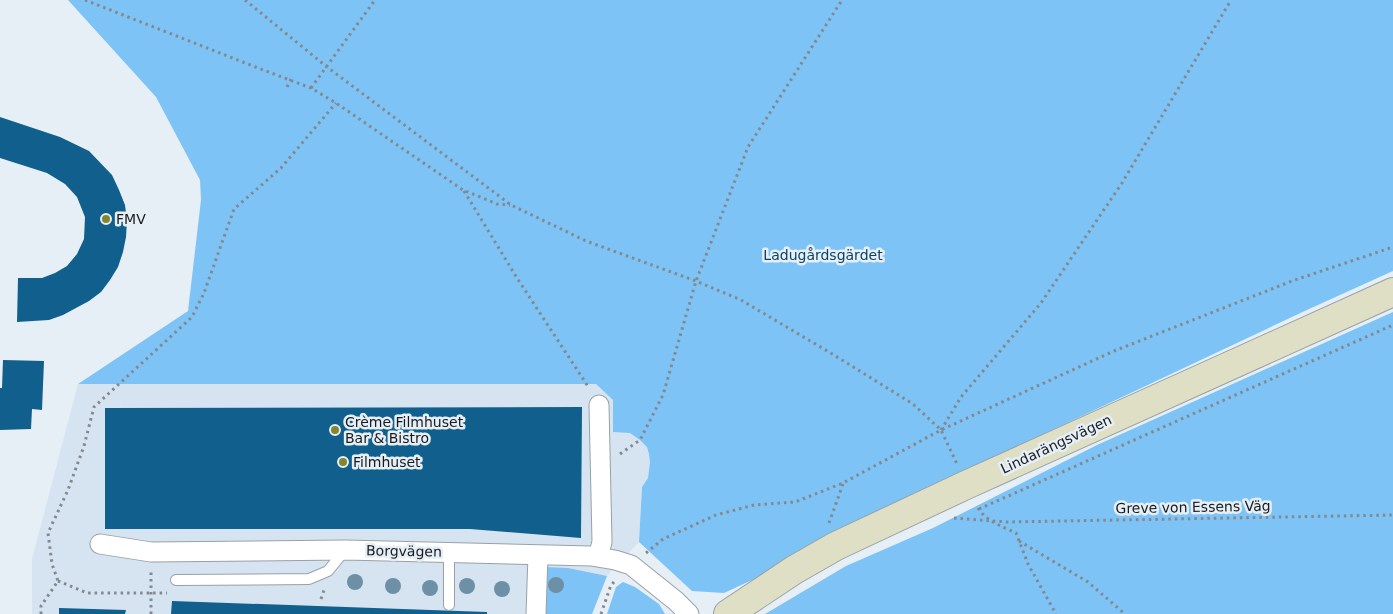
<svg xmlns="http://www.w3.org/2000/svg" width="1393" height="614" font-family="'DejaVu Sans',sans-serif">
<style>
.built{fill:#d5e4f0}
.green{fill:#7dc3f6}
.building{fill:#105f8d}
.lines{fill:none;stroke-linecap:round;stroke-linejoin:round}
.lane-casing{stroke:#99a1a7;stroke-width:12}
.street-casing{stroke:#99a1a7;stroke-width:21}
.secondary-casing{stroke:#99a1a7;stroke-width:30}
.path{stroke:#83898e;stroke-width:3;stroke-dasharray:2.5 4;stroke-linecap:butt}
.lane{stroke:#fff;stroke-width:10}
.street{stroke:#fff;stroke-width:19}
.secondary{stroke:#dedfc5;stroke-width:28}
.tree{fill:#6d90a6}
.poi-dot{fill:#85852f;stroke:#e6eff6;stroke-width:2}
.labels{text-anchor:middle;stroke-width:5;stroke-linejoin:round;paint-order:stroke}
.poi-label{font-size:14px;fill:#181b1e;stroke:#e6eff6;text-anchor:start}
.park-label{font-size:14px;fill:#0a4364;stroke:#e6eff6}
.street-label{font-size:14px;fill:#181b1e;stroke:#e6eff6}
</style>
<rect width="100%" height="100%" fill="#e6eff6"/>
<path class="built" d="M78,384H596L613,400L622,432L630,433L640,440L647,447L649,454L650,462L648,478L642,487L639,542L607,576L592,614H32V559Z"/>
<path class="green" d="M68,0H1393V271L1309,309L863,519L767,573L724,593L692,591L639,542L642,487L648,478L650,462L649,454L647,447L640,440L630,433L613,432V400L596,384H78L188,311L201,200L200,180L156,97Z
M1393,312V614H765L846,566L933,528L1097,445Z
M545,567L568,568L607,576L592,614H544Z
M623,582L635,587L659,604L665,614H607L616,587Z"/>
<path class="building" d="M0,117L60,137L89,151L112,175L119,190L125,205L127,221L126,237L123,252L118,267L110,280L101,292L89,301L63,315L49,320L17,322L18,278H42L55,273L67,266L77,254L84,239L85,217L77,197L65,184L47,173L0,158Z
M3,360L44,361L42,410L32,409L31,429L0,430V388H2Z
M582,407L581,538L470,529H105V408Z
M172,601L487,612V614H171Z
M59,608L126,610L125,614H59Z"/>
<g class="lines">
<g class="lane-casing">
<path id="lane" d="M176,580L309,579L328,571L345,550
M449,605V553"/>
</g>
<g class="street-casing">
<path id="street" d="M100,544L151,552L345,550L591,556L615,560L631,565L676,601L689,614
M598,557L602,542L599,405
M536,614L538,555"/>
</g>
<g class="secondary-casing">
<path id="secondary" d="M728,614L794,570L836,546L966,485L1393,292"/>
</g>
<path class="path" d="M85,0L258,68L311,88L336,103L463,190L497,204L510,205
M245,0L327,67L511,205L586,241L696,281L741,300L834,355L913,404L941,430L957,464
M287,87L291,79
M311,88L375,0
M464,191L517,278L589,388
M941,430L961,397L1041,303L1122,183L1231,0
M620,454L640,440L663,395L696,281L748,147L842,0
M978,508C986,521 1003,527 1016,533L1028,564L1056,614
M979,509L1393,325
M954,518L1007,522L1393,515
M829,523L843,484
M1019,541L1088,582L1125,614
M646,553L663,539L716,515L754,505L795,502L843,483L941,430L1114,351L1292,281L1393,247
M58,581L87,593H167
M321,599L324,590
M41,614V606L58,581L52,564L48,533L68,490L84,446L94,407L192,317L204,293L234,209L281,168L336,103
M151,614V570
M601,614L611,585L615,581"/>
<use href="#lane" class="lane"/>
<use href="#street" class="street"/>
<use href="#secondary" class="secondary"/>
</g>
<g class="tree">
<circle cx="355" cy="582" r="8"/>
<circle cx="556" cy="585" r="8"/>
<circle cx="393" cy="586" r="8"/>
<circle cx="467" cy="586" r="8"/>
<circle cx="430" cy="588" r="8"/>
<circle cx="502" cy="589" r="8"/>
</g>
<g class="poi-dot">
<circle cx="106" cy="219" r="5"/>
<circle cx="335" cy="430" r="5"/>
<circle cx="343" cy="462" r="5"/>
</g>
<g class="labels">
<g class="poi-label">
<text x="116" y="224">FMV</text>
<text x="345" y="427">Crème Filmhuset<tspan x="345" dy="16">Bar &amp; Bistro</tspan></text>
<text x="353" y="467">Filmhuset</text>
</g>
<g class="park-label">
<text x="823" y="260">Ladugårdsgärdet</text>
</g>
<g class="street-label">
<text transform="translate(1056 444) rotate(-25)" y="5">Lindarängsvägen</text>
<text transform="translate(1193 507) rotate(-1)" y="5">Greve von Essens Väg</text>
<text transform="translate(404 551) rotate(1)" y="5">Borgvägen</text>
</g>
</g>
</svg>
